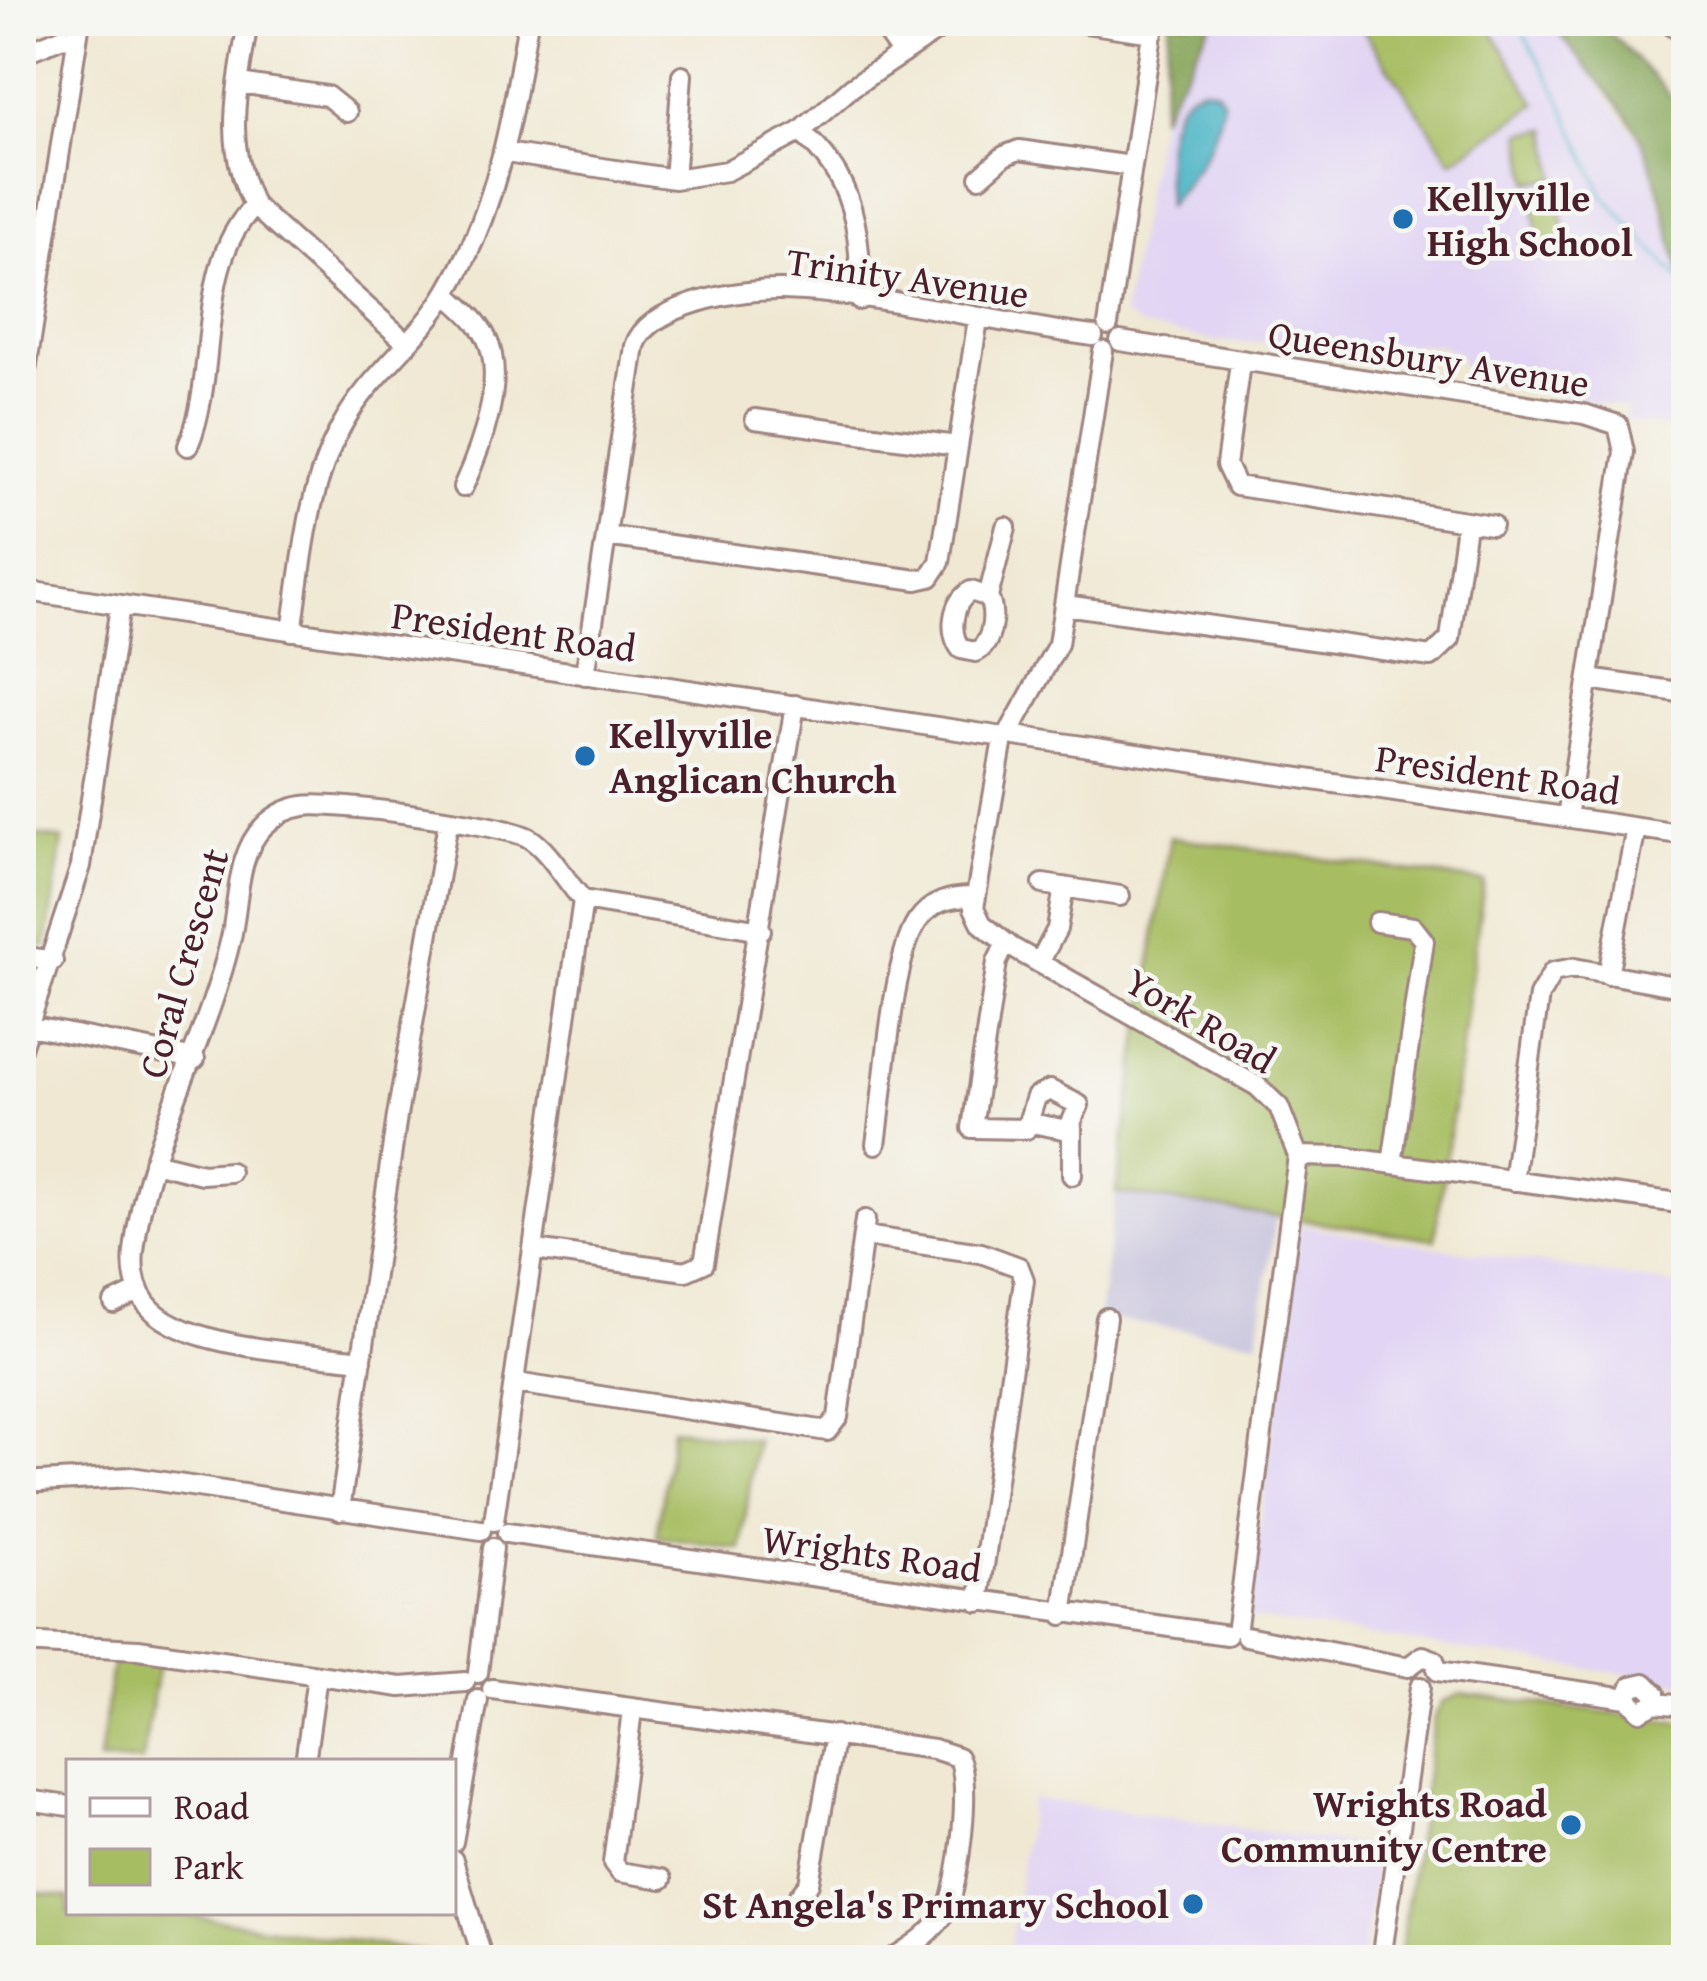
<svg xmlns="http://www.w3.org/2000/svg" width="1707" height="1981" font-family="'Gentium Book Plus',serif">
<style>
.built{fill:#e1d4f4}
.industrial{fill:#c5c0db}
.green{fill:#a7bd62;stroke:#786e46;stroke-width:3}
.forest{fill:#85a458;stroke:#686242;stroke-width:3}
.water{fill:#48b4c5;stroke:#496a78;stroke-width:3}
.lines{fill:none;stroke-linecap:round;stroke-linejoin:round}
.stream{stroke:#48b4c5;stroke-width:3}
.minor-casing{stroke:#9d847f;stroke-width:24}
.minor{stroke:#fff;stroke-width:18}
.poi-dot{fill:#1f6fb2;stroke:#f6f6f2;stroke-width:4.5}
.labels{text-anchor:middle;stroke-width:9;stroke-linejoin:round;paint-order:stroke}
.poi-label{font-size:39px;font-weight:bold;fill:#4a1f2b;stroke:#f6f6f2;text-anchor:start}
.street-label{font-size:39px;fill:#4a1f2b;stroke:#f6f6f2}
</style>
<rect width="100%" height="100%" fill="#f6f6f2"/>
<filter id="ink" filterUnits="userSpaceOnUse"><feTurbulence type="fractalNoise" baseFrequency=".00833" numOctaves="2"/><feDisplacementMap in="SourceGraphic" scale="24" xChannelSelector="R" yChannelSelector="G"/><feConvolveMatrix kernelMatrix="1 2 1 2 8 2 1 2 1" color-interpolation-filters="sRGB"/></filter>
<filter id="wash" filterUnits="userSpaceOnUse"><feTurbulence type="fractalNoise" baseFrequency=".004" numOctaves="4" result="noise"/><feDisplacementMap in="SourceGraphic" scale="48" xChannelSelector="R" yChannelSelector="G"/><feGaussianBlur stdDeviation="2.7" result="paint"/><feColorMatrix in="noise" values="0 0 0 0 0 0 0 0 0 0 0 0 0 0 0 0 0 1.4 0 .05"/><feComposite in="paint" operator="in"/></filter>
<g filter="url(#wash)">
<rect width="100%" height="100%" fill="#f0e8d3"/>
<path class="built" d="M1213,21H1552L1644,147L1686,292V431L1626,421L1627,408L1467,378L1458,354L1439,345L1221,342L1142,327L1123,315L1159,117Z
M1300,1225L1686,1287V1683L1248,1618Z
M1031,1798L1378,1848L1362,1960H1008Z"/>
<path class="industrial" d="M1116,1193L1276,1216L1258,1341L1099,1318Z"/>
<path class="green" d="M1357,21H1486L1537,104L1452,161Z
M1549,129L1557,178L1530,182L1522,133Z
M1558,187L1566,241L1540,245L1531,191Z
M21,834L63,840L47,946L21,947Z
M1170,837L1484,882L1435,1239L1116,1193Z
M672,1428L756,1440L741,1549L657,1537Z
M114,1651L159,1661L142,1762H99Z
M1461,1694L1686,1723V1960H1399L1434,1718L1443,1702Z
M21,1891L69,1898V1912H168L472,1960H21Z"/>
<path class="forest" d="M1170,21H1213L1159,117Z
M1551,21H1599L1686,111V292C1672,245 1663,193 1645,148C1625,100 1579,65 1551,21Z"/>
<path class="water" d="M1204,87L1216,90L1223,101C1216,144 1194,174 1167,206C1166,168 1156,98 1204,87Z"/>
<g class="lines">
<path class="stream" d="M1516,21L1558,93L1604,196L1686,286"/>
</g>
</g>
<g filter="url(#ink)">
<g class="lines">
<g class="minor-casing">
<path id="minor" d="M248,21C238,89 222,142 254,206L407,343
M878,21L902,54
M1071,21L1153,33
M1668,21L1686,37
M21,54L63,37L77,39
M239,83L327,96L347,112
M800,132C854,175 863,237 859,300
M506,153L674,179L726,171L800,132L852,87L951,21
M980,177L1004,156L1019,150L1131,166
M674,179L682,75
M447,294C461,307 477,319 486,337C507,378 481,448 463,487
M1108,325L1154,21
M1120,341L1584,414L1618,425L1624,452L1567,817
M1240,363L1226,465L1236,486L1492,525
M21,404L80,21
M755,419L957,446
M188,446C220,371 194,266 254,206
M606,536L917,580L930,577L940,562L978,319
M21,590L997,736
M971,591L988,597C996,613 993,643 976,652L961,649C948,633 952,601 971,591Z
M988,597L1006,527
M1065,605L1431,657L1450,639L1466,525
M292,631C303,562 306,490 341,427C368,376 419,341 448,291C498,207 512,116 528,21
M585,675L635,346C648,304 742,289 782,290C883,293 992,323 1093,336
M1589,679L1686,693
M1011,729L1058,644L1103,351
M1015,736L1686,835
M1002,745L974,908L982,924L1011,947L1257,1086L1279,1107L1298,1156L1237,1626
M1043,884L1120,896
M1377,922L1413,927L1424,941L1392,1164
M1006,943L997,962L972,1128L1026,1129L1036,1097L1050,1090L1079,1105L1068,1130L1031,1123
M21,956L53,961
M1039,963L1057,929L1064,887
M1608,975L1636,828
M29,1026L195,1059
M21,1048L81,866L120,606
M876,1144C884,1093 891,961 917,922C931,901 951,897 974,897
M1298,1156L1343,1157L1686,1204
M153,1162L202,1174L230,1172
M1072,1175V1127
M1513,1181L1539,996L1553,972L1574,968L1686,988
M864,1236L981,1253L1019,1267L1024,1280L979,1602
M535,1250L686,1271L704,1263L795,705
M114,1303L139,1291
M362,1360C306,1352 181,1350 146,1303C135,1288 132,1270 134,1251C146,1142 206,1045 231,938C239,902 236,854 264,826C275,815 289,808 304,806C331,801 508,825 529,838C550,851 566,882 583,900L761,930
M516,1383L827,1431L838,1417L865,1220
M21,1483L131,1477L481,1530
M340,1510L397,1116L448,822
M494,1521L583,900
M507,1533L1227,1635
M1063,1615L1106,1318
M1246,1636L1408,1667
M21,1643L138,1649L401,1687L465,1682
M1408,1667L1423,1656L1434,1660L1438,1671
M1438,1671L1627,1698L1640,1711L1655,1703L1686,1706
M478,1673L493,1548
M492,1689L933,1749L958,1757C972,1780 959,1883 947,1909C935,1932 911,1947 890,1960
M1627,1698L1632,1686L1645,1683L1655,1693V1703
M632,1710L613,1863L620,1872L662,1879
M305,1762L317,1676
M21,1799L69,1806
M453,1842L478,1700
M453,1860L483,1960
M798,1897L809,1883L835,1735
M1381,1960L1420,1687"/>
</g>
<use href="#minor" class="minor"/>
</g>
</g>
<g class="poi-dot">
<circle cx="1403" cy="219" r="12"/>
<circle cx="585" cy="756" r="12"/>
<circle cx="1571" cy="1825" r="12"/>
<circle cx="1193" cy="1904" r="12"/>
</g>
<g class="labels">
<g class="poi-label">
<text x="1427" y="211">Kellyville<tspan x="1427" dy="45">High School</tspan></text>
<text x="609" y="748">Kellyville<tspan x="609" dy="45">Anglican Church</tspan></text>
<text x="1547" y="1817" text-anchor="end">Wrights Road<tspan x="1547" dy="45">Community Centre</tspan></text>
<text x="1169" y="1918" text-anchor="end">St Angela's Primary School</text>
</g>
<g class="street-label">
<text transform="translate(908 277) rotate(8)" y="14">Trinity Avenue</text>
<text transform="translate(1429 358) rotate(9)" y="14">Queensbury Avenue</text>
<text transform="translate(514 631) rotate(8)" y="14">President Road</text>
<text transform="translate(1498 774) rotate(8)" y="14">President Road</text>
<text transform="translate(183 963) rotate(-74)" y="14">Coral Crescent</text>
<text transform="translate(1201 1020) rotate(31)" y="14">York Road</text>
<text transform="translate(872 1553) rotate(8)" y="14">Wrights Road</text>
</g>
</g>
<rect width="1707" height="1981" fill="none" stroke="#f6f6f2" stroke-width="72"/>
<rect x="66" y="1759" width="390" height="156" fill="#f6f6f2" stroke="#b1a0a2" stroke-width="3"/>
<rect x="90" y="1798" width="60" height="18" fill="#ffffff" stroke="#b1a0a2" stroke-width="3"/>
<text x="174" y="1819" font-size="36" fill="#4a1f2b">Road</text>
<rect x="90" y="1849" width="60" height="36" fill="#a7bd62" stroke="#b1a0a2" stroke-width="3"/>
<text x="174" y="1879" font-size="36" fill="#4a1f2b">Park</text>
</svg>
